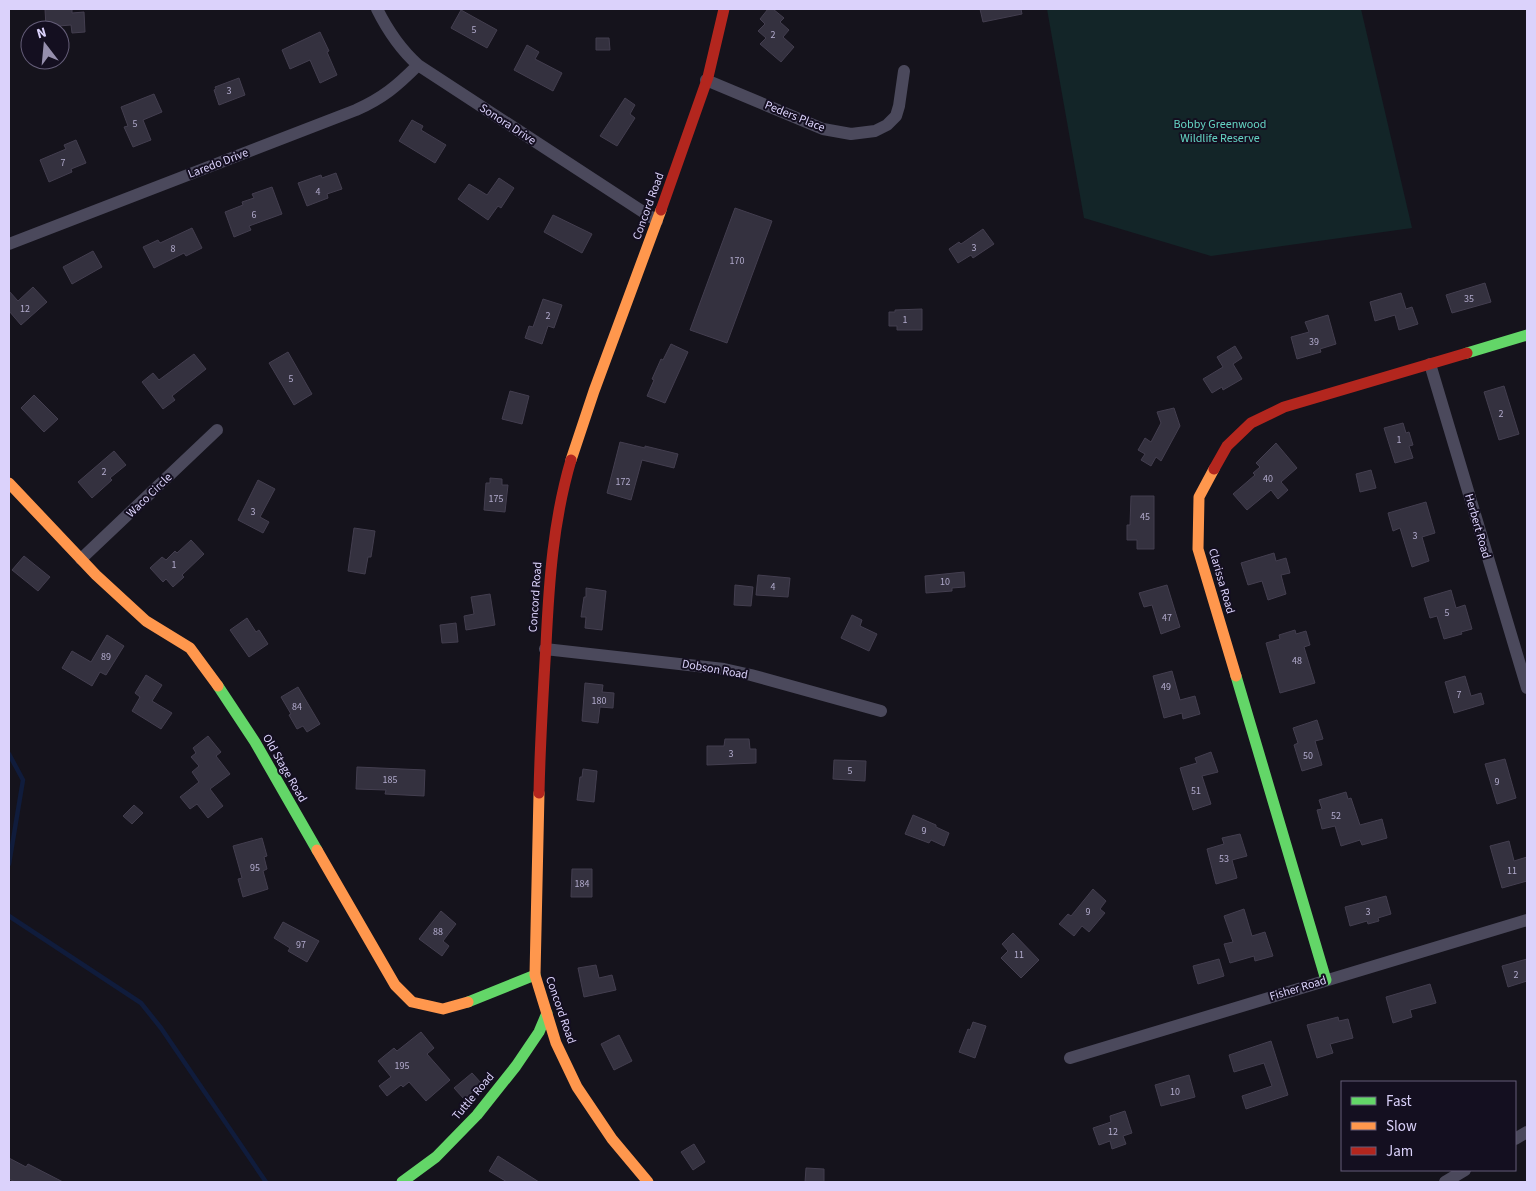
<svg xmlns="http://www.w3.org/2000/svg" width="1536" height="1191" font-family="'Source Sans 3',sans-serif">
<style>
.green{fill:#132528}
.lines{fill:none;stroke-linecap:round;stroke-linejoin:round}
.stream{stroke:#101c3c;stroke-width:4.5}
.building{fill:#34313f;stroke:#433e4f}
.street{stroke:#4b495c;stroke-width:12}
.fast{stroke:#63d668;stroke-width:11}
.slow{stroke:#ff974d;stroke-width:11}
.jam{stroke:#b3261e;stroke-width:11}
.labels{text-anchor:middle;stroke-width:4;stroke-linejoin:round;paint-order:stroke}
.number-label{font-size:10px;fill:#b1aacc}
.street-label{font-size:12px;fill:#dbd2fb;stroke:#140f20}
.park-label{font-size:12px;fill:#65d5c4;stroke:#140f20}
</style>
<rect width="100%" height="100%" fill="#15131c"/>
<path class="green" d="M1047,9H1361L1412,228L1211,256L1084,218Z"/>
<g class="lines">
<path class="stream" d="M9,754L23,780L9,864
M9,916L141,1003L161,1028L266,1182"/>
</g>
<path class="building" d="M45,9H72V13L84,12L85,32L72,33L71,25L46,27Z
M768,9H773L784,18L780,22L789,30L783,37L794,47L781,62L760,44L766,38L758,31L765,24L760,19Z
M980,9H1021L1022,14L983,22Z
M461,10L497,30L487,48L451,28Z
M320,32L329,51L327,52L337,75L320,83L310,60L290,69L282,50Z
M596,38H609L610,50H596Z
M527,45L539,52L535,59L562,73L553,91L514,70Z
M239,78L245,95L219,105L214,90L216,89L215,87Z
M154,94L162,112L143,120L151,140L133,147L124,127L128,126L121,107Z
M625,98L635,105L630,114L635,118L617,146L600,136Z
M412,120L423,126L421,130L446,145L435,163L399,141Z
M76,140L86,163L71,169L72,172L49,182L40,160L66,149L64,145Z
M336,173L342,189L327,194L328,198L307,206L298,183L321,175L322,178Z
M499,178L514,188L501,208L498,206L488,220L458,199L469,184L487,195Z
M272,187L282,214L249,226L251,230L234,237L225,212L243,205L242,202L254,198L252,194Z
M735,208L772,221L727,343L690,330Z
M553,215L592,234L582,253L544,232Z
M192,228L202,248L186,256L184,253L154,268L143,247L158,240L160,243Z
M983,229L994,244L973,258L971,255L958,263L949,249L959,242L961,244Z
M93,251L102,267L72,284L63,267Z
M1485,283L1491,302L1452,313L1446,295Z
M33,287L47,302L21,325L9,311V291L18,301Z
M1401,293L1406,309L1412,307L1418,324L1399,330L1395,315L1375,321L1370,302Z
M543,299L562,305L554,328L548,326L542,344L525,338L529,326L533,327Z
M922,309V330H897V326H889V312H895V310Z
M1328,315L1336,344L1320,349L1321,352L1297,359L1291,337L1309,332L1305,322Z
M671,344L688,352L665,403L647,396L654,380L652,379L661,359L663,360Z
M1235,346L1242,358L1233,364L1242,379L1223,390L1222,387L1212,393L1203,379L1223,367L1217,357Z
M288,352L312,394L294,405L269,363Z
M194,354L206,369L172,396L175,400L163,409L142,382L153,373L159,380Z
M1504,386L1519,434L1499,440L1484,392Z
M510,391L529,396L522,424L502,419Z
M34,395L58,419L44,432L21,408Z
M1174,408L1180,426L1161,461L1156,457L1151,466L1141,460L1145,454L1138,450L1145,438L1151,442L1161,423L1157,412Z
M1403,423L1406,433L1409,432L1413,445L1409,446L1413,458L1395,463L1384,428Z
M620,442L645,448V446L678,454L674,468L642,460L631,500L607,493Z
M1276,443L1297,468L1281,482L1288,490L1278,499L1271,490L1247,510L1233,494L1255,475L1253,473L1260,467L1256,463Z
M114,451L126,465L110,478L112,480L92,498L78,482Z
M1371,470L1376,488L1360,492L1356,474Z
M490,478L502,479V485H508L505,512L484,510L486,483H490Z
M258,480L275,489L260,517L269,522L263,533L238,520Z
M1131,496H1154V549H1137V540H1127V525H1130Z
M1426,502L1435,533L1422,537L1429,561L1412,567L1400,528L1393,531L1388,513Z
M354,528L375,531L371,557H368L365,574L348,571Z
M191,540L204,554L182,575L184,577L173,587L166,579L163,582L150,568L162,557L166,560L175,551L177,553Z
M1274,553L1276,561L1286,558L1290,573L1281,575L1286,594L1268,600L1262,581L1248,585L1241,563Z
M24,556L50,577L38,591L12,570Z
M964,572L965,587L952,588V591L926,593L925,576Z
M758,575L790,578L788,597L756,595Z
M735,585L753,587L751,606L734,605Z
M1167,585L1180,627L1161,634L1152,605L1144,607L1139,593Z
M586,588L606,591L602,630L585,628L586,617H581L584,597H586Z
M1451,590L1456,608L1465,605L1472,629L1461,632L1462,634L1444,639L1437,616L1430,618L1424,598Z
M490,594L495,625L466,630L464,616L474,614L471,597Z
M852,615L862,620L860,626L877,634L869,651L841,638Z
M247,618L256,632L259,630L268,644L249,657L230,630Z
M456,623L458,642L442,643L440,625Z
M1295,630L1296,634L1306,631L1310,645L1304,647L1315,683L1280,693L1266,643L1280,639L1279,635Z
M107,635L124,646L106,675L100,672L92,686L62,668L72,651L91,662Z
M1172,671L1180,700L1195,696L1200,714L1183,719L1182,713L1164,718L1153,676Z
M146,675L162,685L152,701L172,713L161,729L132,711L140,697L135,693Z
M1465,676L1471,696L1481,693L1484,704L1454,713L1445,682Z
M585,683L603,685L602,692L614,693L613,708L600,707L598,723L582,721Z
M298,687L320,724L307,732L303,726L297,729L289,715L291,714L281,697Z
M1317,720L1323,739L1315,741L1322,765L1302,771L1294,745L1298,743L1293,728Z
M208,736L221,752L216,756L230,774L210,789L223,806L208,818L197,804L190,809L180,797L199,782L192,772L199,766L191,757L196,753L193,748Z
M725,739H749L750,749H756V763L707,765V746H724Z
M1211,752L1218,772L1202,776L1211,804L1193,810L1180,768L1197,763L1195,758Z
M1505,759L1516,798L1497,804L1485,764Z
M834,760L866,761L865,781L833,779Z
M357,767L425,770L424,796L385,794L386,790L356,789Z
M583,769L597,771L594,802L577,800L580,777H582Z
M1346,792L1348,799L1351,798L1360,825L1382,819L1387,838L1362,845L1360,840L1341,846L1335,826L1322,829L1317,810L1322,809L1319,800Z
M134,805L143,813L132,824L123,816Z
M913,815L936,825V827L949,833L944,846L931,840L929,843L905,834Z
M1240,834L1247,856L1232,860L1237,878L1216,884L1207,849L1224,844L1222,838Z
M262,838L267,856L264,857L267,869L263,871L268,889L243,897L238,879L242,878L233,846Z
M1509,841L1514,861L1527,857V881L1502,888L1490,846Z
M572,869H592V897H571Z
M1093,889L1106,901L1100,909L1105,913L1089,932L1082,926L1074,936L1059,924L1068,914L1071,916Z
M1386,896L1391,914L1378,918L1379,921L1368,924L1367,921L1350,926L1345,907Z
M1244,909L1252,936L1265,932L1273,956L1255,961L1254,956L1230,963L1224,944L1233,942L1224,916Z
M441,911L456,924L443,941L449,946L442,956L419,939Z
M283,922L319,941L307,962L288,951L290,948L274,938Z
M1013,933L1039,960L1021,978L1001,958L1008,951L1002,944Z
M1219,959L1224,976L1198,984L1193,966Z
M1527,959V981L1508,987L1502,966Z
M596,965L599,978L612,975L616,990L584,997L578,968Z
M1430,984L1436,1003L1410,1010L1412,1017L1393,1023L1386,997Z
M1338,1017L1339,1021L1348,1019L1353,1038L1330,1044L1333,1053L1317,1058L1307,1025Z
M973,1022L986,1026L975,1058L959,1052L968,1029L970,1030Z
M421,1032L434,1048L427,1054L450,1080L426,1101L409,1082L403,1087L401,1085L387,1096L379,1086L391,1077L378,1061L394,1048L397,1051Z
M619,1035L632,1061L614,1070L601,1044Z
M1271,1041L1288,1095L1246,1109L1242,1096L1272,1086L1264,1063L1234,1072L1229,1055Z
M472,1073L482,1084L464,1099L454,1088Z
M1189,1075L1195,1097L1161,1106L1155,1085Z
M1125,1111L1132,1133L1123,1136L1126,1144L1112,1149L1110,1141L1099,1145L1093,1128L1111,1122L1110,1116Z
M694,1144L705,1162L693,1170L681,1152Z
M498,1156L539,1182H507L489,1171Z
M9,1158L26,1167L28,1164L63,1182H15L9,1179Z
M806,1168L824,1169V1182H805Z"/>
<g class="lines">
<path class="street" d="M377,9C388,31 400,49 418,65L657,221
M706,80L823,129L851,134L875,131L887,125L896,116L899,106L904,71
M9,244L356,110C383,98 397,86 418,65
M1430,364L1527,688
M81,559L217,430
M545,649L724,669L751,675L881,711
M1070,1058L1527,920
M1515,1139L1527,1132
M1445,1182L1465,1170"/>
<path class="fast" d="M1467,353L1527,335
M1236,676L1326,980
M218,686L255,742L317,850
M468,1002L535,975
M402,1182L436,1157L477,1115L516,1066L539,1032L547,1013"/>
<path class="slow" d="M571,460L594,391L661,210
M1214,469L1199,497L1198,549L1236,676
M9,483L96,575L146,621L190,648L218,686
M539,793L535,975L556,1043L577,1087L612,1139L648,1182
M317,850L395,985L412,1002L443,1009L468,1002"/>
<path class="jam" d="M661,210L708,77L724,9
M1214,469L1227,446L1251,423L1284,407L1467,353
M539,793C540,744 543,694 546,645C549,582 553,521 571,460"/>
</g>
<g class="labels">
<g class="number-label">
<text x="474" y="33">5</text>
<text x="773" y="38">2</text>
<text x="229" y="94">3</text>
<text x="135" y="127">5</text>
<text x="63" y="166">7</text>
<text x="318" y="195">4</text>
<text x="254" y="218">6</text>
<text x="974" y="251">3</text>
<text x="173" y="252">8</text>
<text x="737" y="264">170</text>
<text x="1469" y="302">35</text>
<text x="25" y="312">12</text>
<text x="548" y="319">2</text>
<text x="905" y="323">1</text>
<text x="1314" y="345">39</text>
<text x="291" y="382">5</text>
<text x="1501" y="417">2</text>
<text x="1399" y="443">1</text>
<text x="104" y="475">2</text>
<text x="1268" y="482">40</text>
<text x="623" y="485">172</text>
<text x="496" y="502">175</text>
<text x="253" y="515">3</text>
<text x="1145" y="520">45</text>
<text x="1415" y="539">3</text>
<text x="174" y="568">1</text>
<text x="945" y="585">10</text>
<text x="773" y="590">4</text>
<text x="1447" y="616">5</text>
<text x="1167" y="621">47</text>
<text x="106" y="660">89</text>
<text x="1297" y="664">48</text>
<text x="1166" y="690">49</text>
<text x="1459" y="698">7</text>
<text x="599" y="704">180</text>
<text x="297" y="710">84</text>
<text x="731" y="757">3</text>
<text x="1308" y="759">50</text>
<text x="850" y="774">5</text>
<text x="390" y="783">185</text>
<text x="1497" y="785">9</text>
<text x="1196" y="794">51</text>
<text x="1336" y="819">52</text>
<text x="924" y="834">9</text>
<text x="1224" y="862">53</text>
<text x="255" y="871">95</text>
<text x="1512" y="874">11</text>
<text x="582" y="887">184</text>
<text x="1088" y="915">9</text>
<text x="1368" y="915">3</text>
<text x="438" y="935">88</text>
<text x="301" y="948">97</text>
<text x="1019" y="958">11</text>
<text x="1516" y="978">2</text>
<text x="402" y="1069">195</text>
<text x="1175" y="1095">10</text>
<text x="1113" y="1135">12</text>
</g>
<g class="street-label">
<text transform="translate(795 116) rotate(22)" y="4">Peders Place</text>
<text transform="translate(508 124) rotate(33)" y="4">Sonora Drive</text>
<text transform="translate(218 163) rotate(-21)" y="4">Laredo Drive</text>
<text transform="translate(648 206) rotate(-70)" y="4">Concord Road</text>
<text transform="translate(149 495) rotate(-44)" y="4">Waco Circle</text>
<text transform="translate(1478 526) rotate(74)" y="4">Herbert Road</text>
<text transform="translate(1222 581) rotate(74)" y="4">Clarissa Road</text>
<text transform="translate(535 597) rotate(-86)" y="4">Concord Road</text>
<text transform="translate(715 669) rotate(10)" y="4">Dobson Road</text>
<text transform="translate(285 768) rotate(60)" y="4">Old Stage Road</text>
<text transform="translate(1298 988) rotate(-17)" y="4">Fisher Road</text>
<text transform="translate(561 1010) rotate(71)" y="4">Concord Road</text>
<text transform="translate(473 1096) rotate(-50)" y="4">Tuttle Road</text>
</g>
<g class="park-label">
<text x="1220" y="128">Bobby Greenwood<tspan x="1220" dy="14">Wildlife Reserve</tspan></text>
</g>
</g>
<rect width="1536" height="1191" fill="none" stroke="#dbd2fb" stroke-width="20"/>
<rect x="1341" y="1081" width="175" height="90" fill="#140f20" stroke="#645d78"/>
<rect x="1351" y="1097" width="25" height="8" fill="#63d668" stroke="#645d78"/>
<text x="1386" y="1106" font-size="15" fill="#dbd2fb">Fast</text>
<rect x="1351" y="1122" width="25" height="8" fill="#ff974d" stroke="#645d78"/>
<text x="1386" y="1131" font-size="15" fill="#dbd2fb">Slow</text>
<rect x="1351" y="1147" width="25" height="8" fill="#b3261e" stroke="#645d78"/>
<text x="1386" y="1156" font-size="15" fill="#dbd2fb">Jam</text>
<g transform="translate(45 45) rotate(344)"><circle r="24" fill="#140f20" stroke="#645d78"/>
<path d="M0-4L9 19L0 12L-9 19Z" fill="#968fad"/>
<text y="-8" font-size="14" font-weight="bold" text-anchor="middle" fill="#dbd2fb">N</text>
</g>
</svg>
